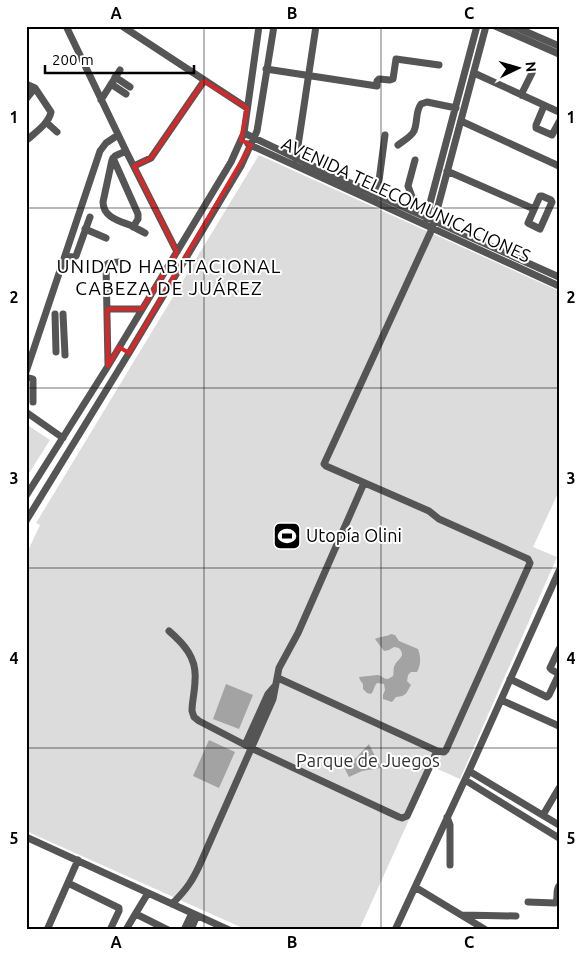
<svg xmlns="http://www.w3.org/2000/svg" width="585" height="956" font-family="Ubuntu,sans-serif">
<style>
.green{fill:#dcdcdc}
.water{fill:#a3a3a3}
.lines{fill:none;stroke-linecap:round;stroke-linejoin:round}
.minor{stroke:#555;stroke-width:7}
.marked{fill:none;stroke:#d62828;stroke-width:4;stroke-linejoin:round}
.grid{fill:none;stroke:#000;stroke-width:1;stroke-opacity:0.55}
.labels{text-anchor:middle;stroke-width:4;stroke-linejoin:round;paint-order:stroke}
.street-label{font-size:18px;fill:#000;stroke:#fff}
.poi-label{font-size:18px;fill:#000;stroke:#fff;text-anchor:start}
.park-label{font-size:18px;fill:#333;stroke:#fff}
.neighbourhood-label{font-size:19px;letter-spacing:1px;fill:#000;stroke:#fff}
.neatline{fill:none;stroke:#000;stroke-width:2}
.grid-label{font-size:16px;text-anchor:middle;font-weight:bold;fill:#000}
</style>
<rect width="100%" height="100%" fill="#fff"/>
<path class="green" d="M259,155L559,291V491L533,547L557,557L460,779L433,767L359,930H247L26,831V555L40,525L36,523Z
M26,424L50,440L26,478Z"/>
<path class="water" d="M391,634L395,635L399,641L418,649C421,657 421,665 417,672H411L408,675L407,681L411,685C406,693 407,696 396,697L392,702L383,699V695L385,690L384,684L377,683C374,686 374,691 371,694L367,693L363,689V684L360,680L359,677L378,675C381,675 383,679 388,679L393,676C394,673 393,670 394,667C397,658 407,658 399,648L394,647L389,650L384,651L375,639C381,636 386,637 391,634Z
M226,684L253,695L239,729L213,719Z
M209,740L235,752L219,788L193,776Z
M369,744L381,768L362,771L349,777L343,765L356,758Z"/>
<g class="lines">
<path class="minor" d="M66,26L126,151L177,252
M122,26L247,108
M495,26L559,54
M513,26L559,46
M266,69L377,86V81L379,79L390,80L393,79L396,59L439,65
M474,73L559,112
M115,77L130,87
M26,84L35,88L51,112C49,123 36,132 28,139
M111,84L126,94
M521,95L532,73
M26,99L35,88
M101,100L120,70
M544,106L536,125V128L552,135L559,122
M461,121L559,166
M46,122L57,132
M244,133L319,169L559,277
M248,144L559,286
M398,145C403,141 411,137 414,131C418,122 415,112 421,104L427,102L456,108
M126,151L115,156L112,160L103,202C103,217 119,221 130,225C135,228 140,230 145,233
M113,158L138,214V219L133,227
M296,159L316,26
M134,166L151,158L204,81
M447,171L534,209
M377,196L385,135
M540,196H542L551,200L552,202L540,229L528,223Z
M412,211L414,202L408,186L415,160
M425,222L477,26
M85,229L106,238
M65,256L73,257L76,256L90,217
M107,309H142
M55,314L56,352
M63,314L65,355
M108,365L106,265L109,263L119,262
M26,372L100,151L106,143L118,135
M26,377L33,379V402
M26,412L63,438
M26,496L108,366L231,162L244,133L259,26
M26,521L129,353L241,166L257,131L274,26
M169,631C184,644 197,658 195,680C195,691 192,701 192,711L194,717L199,721L251,748L399,817L402,818L407,816L437,751
M559,674L552,670L550,668L559,649
M278,678L437,751L444,752L446,750L530,563L528,559L439,519L429,511L326,466L324,464L432,229L486,26
M510,679L547,697L549,695L559,674
M501,700L559,726
M245,745L268,694L274,687
M469,771L559,825
M465,780L559,838
M543,815L559,788
M447,817L450,825V865
M26,837L229,930
M68,883L119,908V911L110,930
M415,887L486,930
M528,902L555,903C559,899 555,891 559,886
M172,904C187,889 193,880 201,862L273,699L279,668L298,633L364,483
M136,914L168,930
M462,915L516,916
M47,930L78,860
M126,930C133,917 141,905 148,893
M184,930L192,913
M191,930L197,915
M395,930L469,771L559,571"/>
</g>
<path class="marked" d="M204,81L247,108L241,140L251,145L129,353L119,347L108,366L107,309H142L177,252L134,166L151,158Z"/>
<path class="grid" d="M204,26V930M381,26V930M26,208H559M26,388H559M26,568H559M26,748H559"/>
<defs>
<g id="stadium-square" transform="scale(1.4375)"><rect x="-9" y="-9" width="18" height="18" rx="4" fill="#000" stroke="#fff"/><path d="M0-5a6.5 5 0 1 0 0 10a6.5 5 0 1 0 0-10ZM-3.5-1.8h7v3.6h-7Z" fill="#fff"/></g>
</defs>
<g fill-rule="evenodd">
<use href="#stadium-square" x="287" y="536"/>
</g>
<g class="labels">
<g class="street-label">
<text transform="translate(406 200) rotate(25)" y="6">AVENIDA TELECOMUNICACIONES</text>
</g>
<g class="poi-label">
<text x="306" y="542">Utopía Olini</text>
</g>
<g class="park-label">
<text x="368" y="767">Parque de Juegos</text>
</g>
<g class="neighbourhood-label">
<text x="169" y="273">UNIDAD HABITACIONAL<tspan x="169" dy="22">CABEZA DE JUÁREZ</tspan></text>
</g>
</g>
<rect width="585" height="956" fill="none" stroke="#ffffff" stroke-width="55"/>
<g transform="translate(518 68) rotate(85)" stroke="#ffffff" stroke-width="4" paint-order="stroke">
<path d="M0-4L9 19L0 12L-9 19Z" fill="#000000"/>
<text y="-8" font-size="14" font-weight="bold" text-anchor="middle" fill="#000000">N</text>
</g>
<path d="M45 65v8h149v-8" fill="none" stroke="#000000" stroke-width="2.5"/>
<text x="52" y="65" font-size="15" fill="#000000" stroke="#ffffff" stroke-width="4" paint-order="stroke">200 m</text>
<rect x="28" y="28" width="530" height="900" class="neatline"/>
<g class="grid-label">
<text x="116" y="19">A</text>
<text x="292" y="19">B</text>
<text x="469" y="19">C</text>
<text x="14" y="123">1</text>
<text x="571" y="123">1</text>
<text x="14" y="303">2</text>
<text x="571" y="303">2</text>
<text x="14" y="484">3</text>
<text x="571" y="484">3</text>
<text x="14" y="664">4</text>
<text x="571" y="664">4</text>
<text x="14" y="844">5</text>
<text x="571" y="844">5</text>
<text x="116" y="948">A</text>
<text x="292" y="948">B</text>
<text x="469" y="948">C</text>
</g>
</svg>
